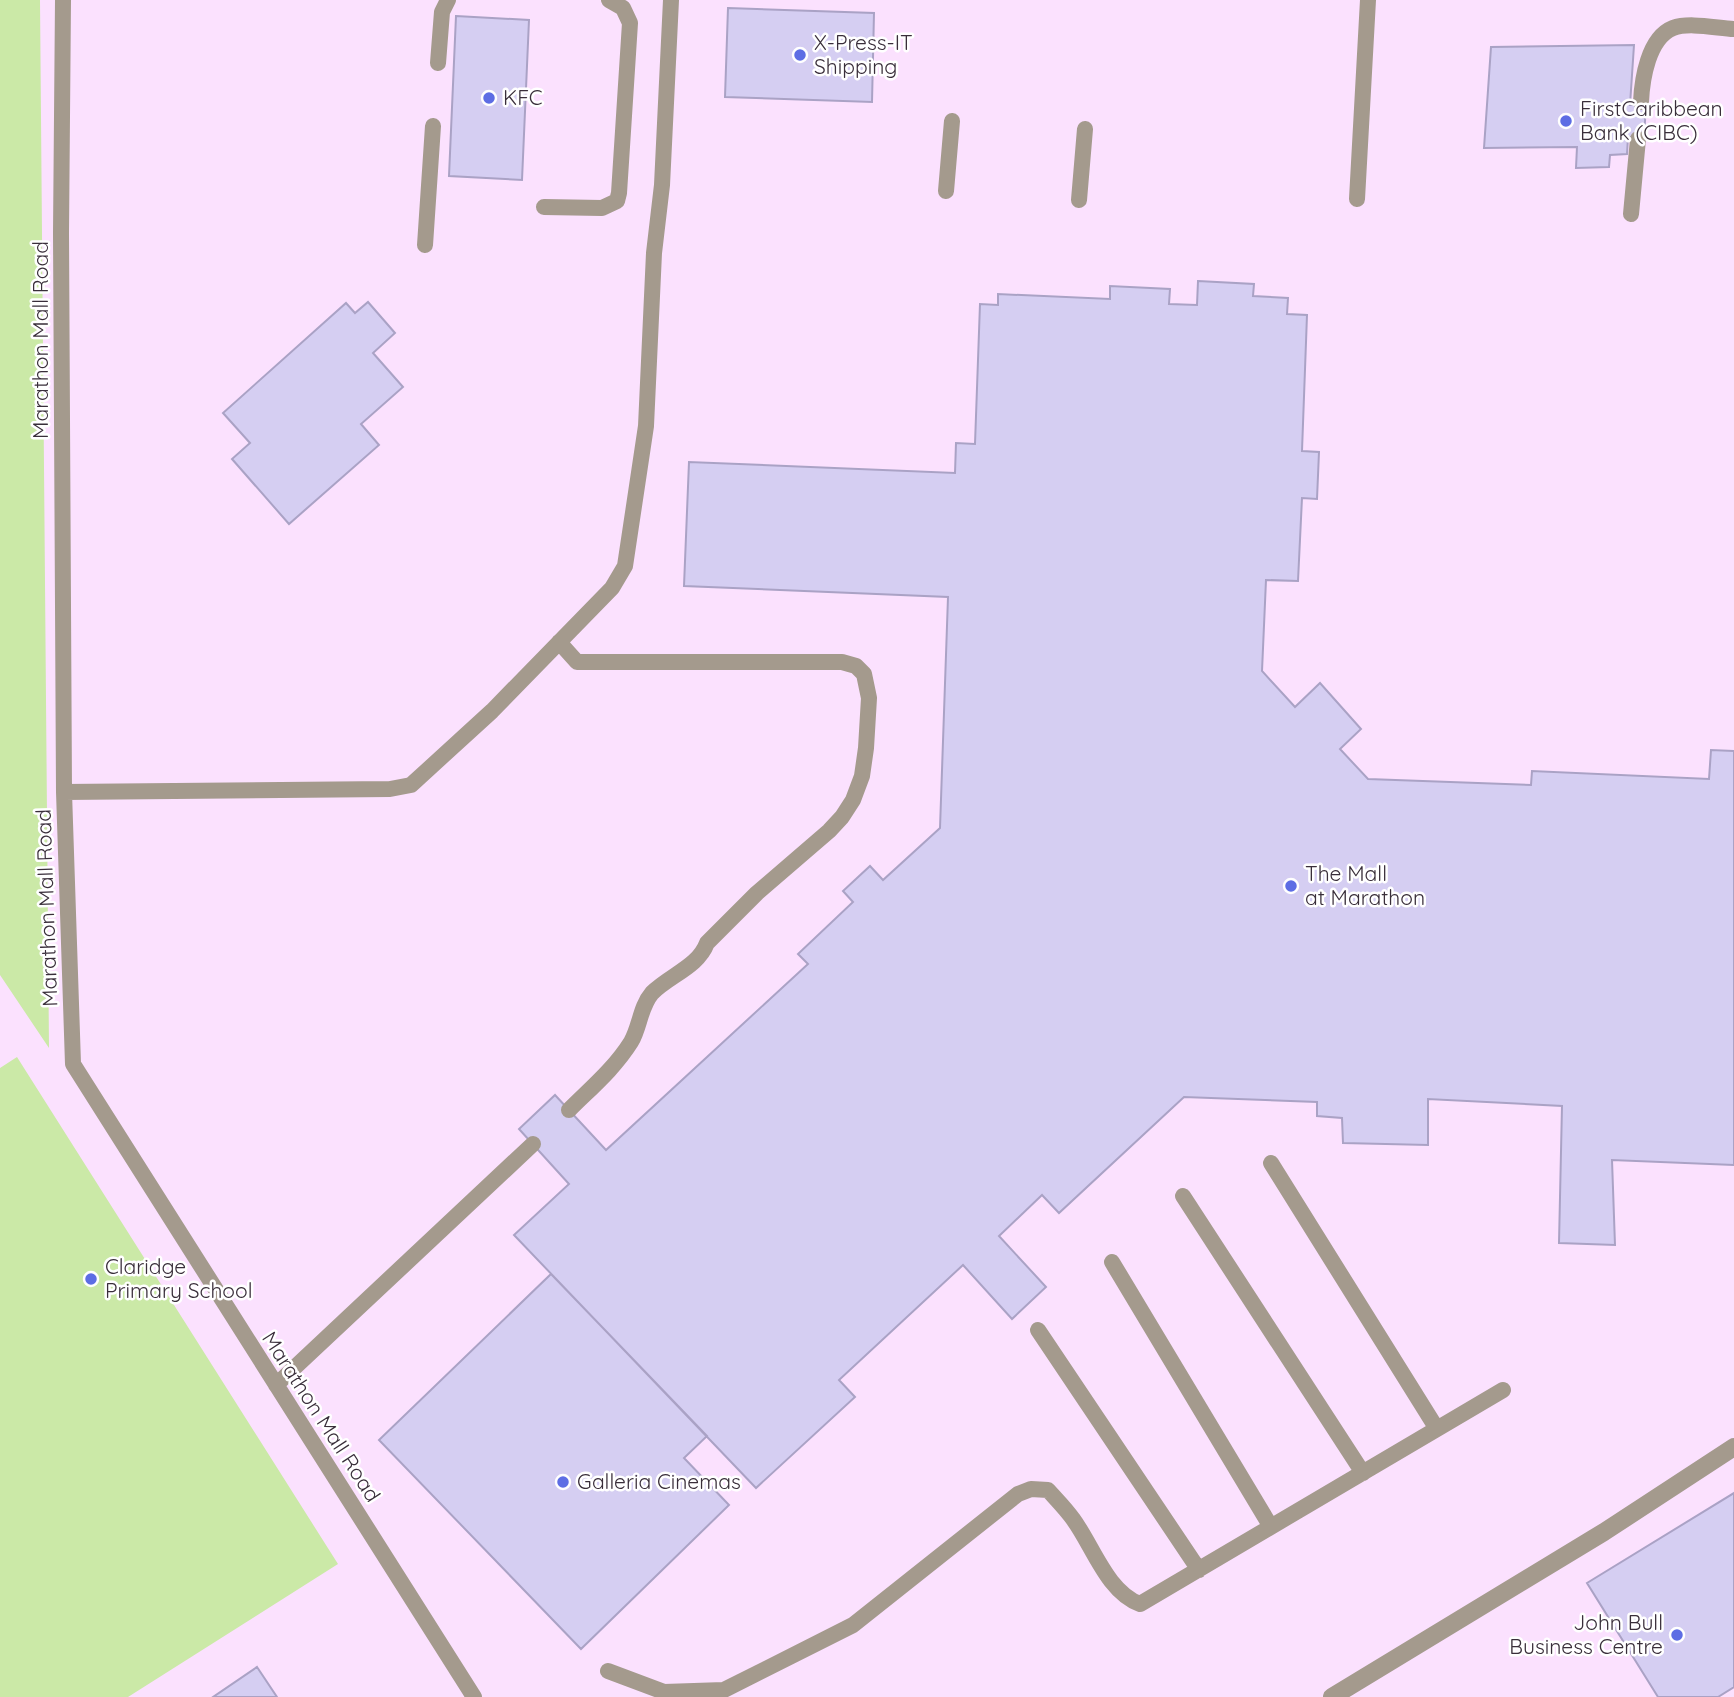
<svg xmlns="http://www.w3.org/2000/svg" width="1734" height="1697" font-family="Quicksand,sans-serif">
<style>
.built{fill:#fbe1fe}
.green{fill:#cbe9a7}
.building{fill:#d5cef2;stroke:#aaa2c5;stroke-width:2}
.lines{fill:none;stroke-linecap:round;stroke-linejoin:round}
.lane{stroke:#a49a8d;stroke-width:16}
.street{stroke:#a49a8d;stroke-width:18}
.poi-dot{fill:#5d6de4;stroke:#fff;stroke-width:2.5}
.labels{text-anchor:middle;stroke-width:5;stroke-linejoin:round;paint-order:stroke}
.poi-label{font-size:21px;fill:#392e3a;stroke:#fff;text-anchor:start}
.street-label{font-size:21px;fill:#392e3a;stroke:#fff}
</style>
<rect width="100%" height="100%" fill="#fbf5fb"/>
<path class="built" d="M0,0H1734V1697H0Z"/>
<path class="green" d="M0,0H40L49,1048L0,975Z
M17,1057L338,1564L128,1697H0V1068Z"/>
<path class="building" d="M728,8L874,13L872,102L725,97Z
M456,16L529,20L522,180L449,176Z
M1634,45L1630,105H1646L1644,137H1628L1627,154L1610,155L1609,167L1576,168L1577,147L1484,148L1491,47Z
M1198,281L1254,284L1253,296L1288,298L1287,314L1307,315L1302,451L1319,452L1317,499L1302,498L1298,581L1266,580L1262,671L1295,707L1320,683L1361,729L1340,749L1368,779L1531,785L1532,771L1709,779L1711,750L1734,751V1165L1612,1160L1615,1245L1559,1243L1562,1106L1428,1099V1145L1343,1143L1342,1118L1317,1116V1102L1184,1097L1059,1213L1042,1195L999,1236L1046,1287L1012,1319L963,1265L839,1380L855,1397L756,1488L514,1235L569,1184L519,1129L555,1095L606,1150L808,964L798,954L853,902L843,891L870,866L883,880L940,828L948,597L684,586L689,462L955,473L956,443L975,444L980,304L998,305V294L1110,299V286L1170,289L1169,304L1197,305Z
M368,302L395,333L373,353L403,387L361,424L379,445L289,524L232,459L250,443L223,413L346,303L355,313Z
M551,1274L707,1436L684,1458L729,1505L581,1649L379,1440Z
M1734,1493V1687L1718,1697H1658L1587,1583Z
M257,1667L277,1697H213Z"/>
<g class="lines">
<path class="lane" d="M63,0L61,233L64,792L73,1064L474,1697
M438,63L442,12L448,0
M1641,102C1642,80 1648,38 1673,28C1689,22 1716,28 1734,29
M946,191L952,121
M1357,199L1368,0
M1079,200L1085,129
M544,207L602,208L617,201L619,193L630,23L623,8L609,0
M1631,214L1638,139
M425,245L433,126
M559,642L577,662H842L856,666L864,674L869,698L866,748L862,776L853,800L842,817L829,831L757,893L707,943C698,967 670,975 652,993C640,1007 640,1027 631,1042C614,1069 591,1088 569,1110
M64,792L390,789L411,785L492,711L612,588L625,566L646,426L654,253L662,185L671,0
M1271,1163L1437,1429
M1183,1196L1363,1473
M1112,1262L1271,1527
M1038,1330L1199,1570
M276,1385L533,1144
M608,1671L664,1692L724,1690L853,1625L1018,1494L1031,1489L1048,1490C1057,1500 1066,1509 1073,1519C1093,1546 1107,1592 1140,1604L1503,1390"/>
<path class="street" d="M1332,1697L1604,1532L1734,1447"/>
</g>
<g class="poi-dot">
<circle cx="800" cy="55" r="7"/>
<circle cx="489" cy="98" r="7"/>
<circle cx="1566" cy="121" r="7"/>
<circle cx="1291" cy="886" r="7"/>
<circle cx="91" cy="1279" r="7"/>
<circle cx="563" cy="1482" r="7"/>
<circle cx="1677" cy="1635" r="7"/>
</g>
<g class="labels">
<g class="poi-label">
<text x="814" y="50">X-Press-IT<tspan x="814" dy="24">Shipping</tspan></text>
<text x="503" y="105">KFC</text>
<text x="1580" y="116">FirstCaribbean<tspan x="1580" dy="24">Bank (CIBC)</tspan></text>
<text x="1305" y="881">The Mall<tspan x="1305" dy="24">at Marathon</tspan></text>
<text x="105" y="1274">Claridge<tspan x="105" dy="24">Primary School</tspan></text>
<text x="577" y="1489">Galleria Cinemas</text>
<text x="1663" y="1630" text-anchor="end">John Bull<tspan x="1663" dy="24">Business Centre</tspan></text>
</g>
<g class="street-label">
<text transform="translate(41 340) rotate(-90)" y="7">Marathon Mall Road</text>
<text transform="translate(47 908) rotate(-92)" y="7">Marathon Mall Road</text>
<text transform="translate(321 1417) rotate(57)" y="7">Marathon Mall Road</text>
</g>
</g>
</svg>
